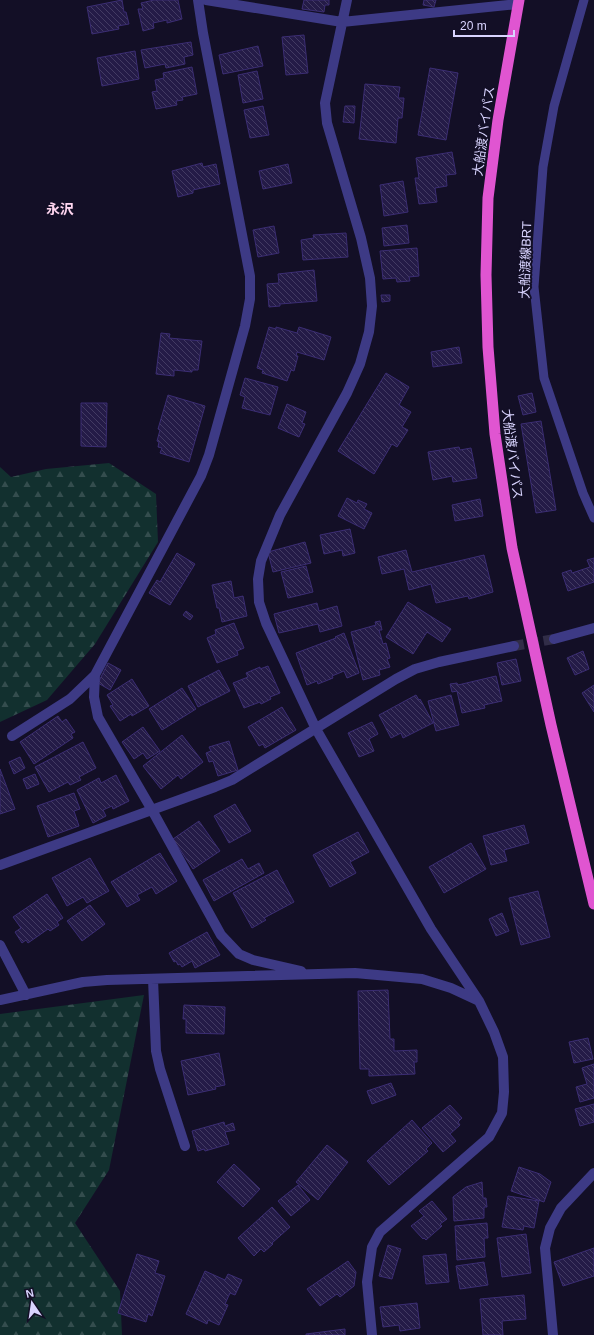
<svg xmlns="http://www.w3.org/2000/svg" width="594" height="1335" font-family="Helvetica,'Noto Sans JP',sans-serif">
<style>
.forest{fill:url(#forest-firs)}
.building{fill:url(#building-back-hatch);stroke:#3b2d73}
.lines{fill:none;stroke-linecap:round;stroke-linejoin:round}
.minor-tunnel{stroke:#312d47;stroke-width:10;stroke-dasharray:10 5;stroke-linecap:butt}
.service{stroke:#3d3a85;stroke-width:9}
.minor{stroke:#3d3a85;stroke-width:10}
.trunk{stroke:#e055d1;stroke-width:11}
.labels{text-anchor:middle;stroke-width:4;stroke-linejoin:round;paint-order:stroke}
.street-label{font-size:13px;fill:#d9d4ff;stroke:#130f26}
.neighbourhood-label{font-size:14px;font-weight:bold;fill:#ffd6f0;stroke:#130f26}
</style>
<defs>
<pattern id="forest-firs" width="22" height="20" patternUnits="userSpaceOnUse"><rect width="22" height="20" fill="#12302f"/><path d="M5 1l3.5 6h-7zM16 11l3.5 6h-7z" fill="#344d4e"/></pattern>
<pattern id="building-back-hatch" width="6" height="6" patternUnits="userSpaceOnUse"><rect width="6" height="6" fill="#241b47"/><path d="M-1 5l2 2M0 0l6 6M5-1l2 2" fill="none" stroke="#433b63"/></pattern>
</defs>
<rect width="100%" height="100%" fill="#130f26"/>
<path class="forest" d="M109,463L156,494L158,542L95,644L47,700L0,722V467L11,477L46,469Z
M144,995L109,1170L75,1223L120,1291L122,1335H0V1014Z"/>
<path class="building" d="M122,0L124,12H126L129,24L118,26L119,29L92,34L87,7Z
M154,0H178L182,19L167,23V20L153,23L154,28L143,31L138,9H143L141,3Z
M304,0H329V5H325L324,12L302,9Z
M424,0H436L434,7L423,5Z
M304,35L308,73L286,75L282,37Z
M191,42L193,55L184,57L185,64L166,68L165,64L145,68L141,50Z
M258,46L263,66L223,74L219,55Z
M135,51L139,79L102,86L97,58Z
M192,67L197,94L182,97L183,100L176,101L177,105L156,109L152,92L157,91L155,80L164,78L163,73Z
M430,68L458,73L446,140L418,135Z
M257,71L263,99L243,103L238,75Z
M365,84L400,87L398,98H404L402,118H398L396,143L359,139Z
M263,106L269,135L250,138L244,110Z
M345,106H355L354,123L343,122Z
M452,152L456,174L446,175L447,186L435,188L437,202L419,204L415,178H419L416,158Z
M202,163L203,167L216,164L220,184L193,190V193L178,197L172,171Z
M288,164L292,183L263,189L259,171Z
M403,181L408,212L384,216L380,185Z
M407,225L409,243L384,246L382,228Z
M274,226L279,253L258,257L253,230Z
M346,233L348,257L303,260L301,240L314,238L313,235Z
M417,248L419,276L409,277L410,281L397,282L396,278L383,279L380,251Z
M314,270L317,301L280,304V306L269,307L267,284L279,283L278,274Z
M381,295H390V301L382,302Z
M269,327L276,329V327L297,333L299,327L331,337L324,360L297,352L296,356H298L294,371L291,370L287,381L262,373L263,370L257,368Z
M161,333L170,334L169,338L202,341L198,370H192V372L174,370V376L156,374Z
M459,347L462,363L433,367L431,352Z
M386,373L409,387L399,405L411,412L402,427L408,430L397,447L392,444L374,474L338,451Z
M245,378L278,387L270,415L242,408L245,397L240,395Z
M532,393L536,412L523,415L518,396Z
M168,395L205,406L189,462L160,453L162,448L158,447L159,442L157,441L160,430L158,429Z
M81,403H107L106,447L81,446Z
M287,404L306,412L302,423L305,424L299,437L278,428Z
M541,421L556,510L536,513L521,424Z
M459,447L460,450L471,448L477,478L453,482L452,476L433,480L428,452Z
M347,498L357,503L358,500L367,504L364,509L372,513L364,529L338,516Z
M480,499L483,516L455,521L452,505Z
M350,529L355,553L343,556L342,550L324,554L320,535Z
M305,542L311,563L273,572L268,552Z
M406,550L412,572L484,555L493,592L469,599L468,596L436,603L431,584L409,590L404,569L382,574L378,557Z
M177,553L195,564L170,605L149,593L157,580L160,582Z
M594,558V582L568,591L562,573L571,570L572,573L590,567L587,560Z
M306,566L313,592L288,598L281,572Z
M231,581L234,598L243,596L247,616L222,622L219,608H217L212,585Z
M408,602L451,629L442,642L427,632L413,654L386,637Z
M317,603L319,611L337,606L342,626L320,632L318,624L279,633L274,614Z
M186,611L193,616L190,620L183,615Z
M380,621L382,630H379L383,644L386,643L390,658L387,659L390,667L379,670L380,675L363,680L351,632L376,625L375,622Z
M234,623L244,648L237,651L238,655L217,663L207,638L216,634L215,630Z
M344,633L359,673L347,678L344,671L332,676L333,678L318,684L317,681L307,685L296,653L336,638L335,637Z
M583,651L589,669L575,675L567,658Z
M516,659L521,681L502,685L497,663Z
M108,663L121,670L110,690L98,683Z
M268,666L280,693L270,697L271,699L261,704L260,702L244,708L233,683L248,677L246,673L260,667V669Z
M219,670L230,691L198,707L188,686Z
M496,676L502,701L484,705L485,708L462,713L457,691L452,692L450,684L457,683L458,685Z
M132,679L149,706L132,716L131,714L120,721L110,706L113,705L107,695Z
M594,685V712L582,693Z
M182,688L196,709L162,730L149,709Z
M416,695L419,700L420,699L433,723L403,738L401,733L391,738L379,715Z
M451,695L459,725L436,731L428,701Z
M282,707L296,730L265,748L263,744L259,746L248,727Z
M58,716L62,722L66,719L75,732L71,734L73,738L34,764L20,742Z
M372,722L378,734L369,739L374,751L359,757L348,733Z
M143,727L160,751L147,759L143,753L134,759L122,742Z
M182,735L203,762L181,779L178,775L161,789L143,766Z
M229,741L238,770L218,776L213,761L209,762L206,753L211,751L209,747Z
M83,742L96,768L79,777L81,780L70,785L68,782L49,792L35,767Z
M20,757L25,768L14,774L9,762Z
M0,769L15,809L0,814Z
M35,774L39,784L27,789L23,779Z
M116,775L129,801L113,809L112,806L103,810L106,816L93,823L77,790L99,778L101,783Z
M74,793L80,809L74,811L79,826L48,837L37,806Z
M235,804L251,831L229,843L214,816Z
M199,821L220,851L193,869L173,839Z
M524,825L529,843L504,850L507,861L491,865L483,836Z
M358,832L369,852L350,862L356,873L330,887L313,855Z
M471,843L486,869L444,893L429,867Z
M160,853L177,881L156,894L152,887L137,895L140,900L127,907L111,882Z
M90,858L109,891L87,903L83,897L67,906L52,878Z
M242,859L248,869L259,863L264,873L214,901L203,880Z
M277,870L294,902L264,918L266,920L252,928L233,893Z
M538,891L550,937L521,945L509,898Z
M47,894L63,918L57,922L59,925L50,931L48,929L28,943L26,940L22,943L15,932L21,928L13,917Z
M90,905L105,924L82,941L67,921Z
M502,913L509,931L496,936L489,919Z
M207,932L220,955L195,968L192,961L182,967L180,964L178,965L176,961L174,962L169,953Z
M388,990L390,1039H394V1051L417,1050V1062H414L415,1074L369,1076V1069H360L358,991Z
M184,1005L225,1007L224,1034L186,1033V1019H183Z
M588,1038L593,1059L574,1063L569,1042Z
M219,1053L225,1085L215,1087L216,1089L188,1095L181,1061Z
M594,1064V1098L580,1102L576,1087L587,1084L582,1068Z
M391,1083L396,1095L372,1104L367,1091Z
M594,1104V1122L580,1126L575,1109Z
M450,1105L462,1118L458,1122L460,1125L450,1134L456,1141L443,1152L422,1128Z
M412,1120L432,1143L426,1149L428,1151L389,1185L367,1161Z
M224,1122L225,1126L233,1123L235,1130L225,1132L229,1144L205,1151L204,1149L198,1151L192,1131Z
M327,1145L348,1162L318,1200L296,1182Z
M234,1164L260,1189L243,1207L217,1182Z
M519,1167L540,1174L551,1182L544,1202L511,1191Z
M482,1182L483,1198H486L487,1207H484V1218L454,1221L453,1197L466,1187Z
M298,1185L310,1200L291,1216L278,1201Z
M508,1196L539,1201L534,1228L524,1226L523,1230L502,1227Z
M432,1201L447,1219L440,1224L442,1226L426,1240L424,1238L423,1239L411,1226L424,1216L419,1211Z
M272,1207L290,1227L272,1243L273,1244L264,1252L261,1249L254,1256L238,1238Z
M487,1223L488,1238H484L485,1257L457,1260L455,1226Z
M526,1234L531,1273L502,1277L497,1238Z
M388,1245L401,1249L392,1279L379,1276Z
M594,1248V1276L563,1286L554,1262Z
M137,1254L159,1261L155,1273L165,1276L152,1316L148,1314L146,1322L118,1313Z
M446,1254L449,1282L426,1284L423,1256Z
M348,1261L356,1272L354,1286L340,1297L337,1294L320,1306L307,1289Z
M484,1262L488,1285L460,1289L456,1266Z
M205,1271L225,1280L228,1274L242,1280L235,1295L230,1293L225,1304L228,1305L219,1325L208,1320L207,1324L186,1314Z
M524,1295L526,1319L502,1321L503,1335H483L480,1299Z
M417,1303L420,1328L400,1331L399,1325L383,1327L380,1307Z
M345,1329V1335H306V1334Z"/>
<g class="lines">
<path class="minor-tunnel" d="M514,646L554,639"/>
<path class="service" d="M584,0L554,106L543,167L534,287L544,378L583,493L594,518"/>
<path class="minor" d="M206,0L342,22L518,4
M347,0L325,103L327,123L361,238L370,278L372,306L369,332L360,364L347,393L280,515L261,561L258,579L259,602L266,623L316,729L431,929L479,1001L494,1032L503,1057L504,1092L502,1113L489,1137L380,1232L372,1247L367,1282L372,1335
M554,639L594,628
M95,675L94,697L98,717L152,810L221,935L239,954L253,960L301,971
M12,736L70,699L95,675L201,476L209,455L245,326L250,299V276L203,33L198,0
M0,865L215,787L232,780L396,679L415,669L439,662L514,646
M0,945L26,995
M153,979L156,1051L160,1069L185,1146
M0,1000L83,982L107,980L355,973L422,979L451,988L479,1001
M553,1335L545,1248L550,1228L561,1208L594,1173"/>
<path class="trunk" d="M519,0L498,120L488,198L486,275L488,347L495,434L512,548L551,725L594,904"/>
</g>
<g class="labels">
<g class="street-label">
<text transform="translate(483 131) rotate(-82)" y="5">大船渡バイパス</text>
<text transform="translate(525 260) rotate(-88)" y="5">大船渡線BRT</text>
<text transform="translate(513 454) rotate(83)" y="5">大船渡バイパス</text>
</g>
<g class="neighbourhood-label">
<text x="60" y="214">永沢</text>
</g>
</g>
<g transform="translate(32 1303) rotate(347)" stroke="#130f26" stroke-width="3" paint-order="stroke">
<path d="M0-3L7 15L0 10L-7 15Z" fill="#d9d4ff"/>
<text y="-6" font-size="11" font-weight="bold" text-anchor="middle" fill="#d9d4ff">N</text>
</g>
<path d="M454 30v6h60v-6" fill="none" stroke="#d9d4ff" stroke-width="2"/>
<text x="460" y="30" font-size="12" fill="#d9d4ff" stroke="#130f26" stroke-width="3" paint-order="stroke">20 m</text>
</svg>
